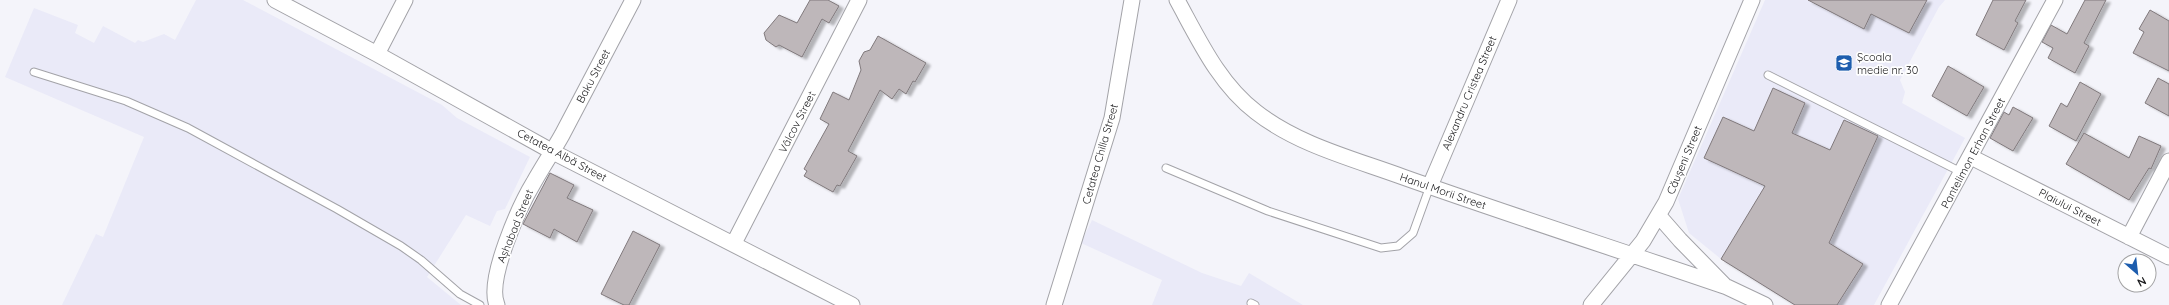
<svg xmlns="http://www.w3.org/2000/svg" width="2169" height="305" font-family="Quicksand,sans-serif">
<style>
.built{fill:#eaeaf8}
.building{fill:#beb7ba;stroke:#80797c;filter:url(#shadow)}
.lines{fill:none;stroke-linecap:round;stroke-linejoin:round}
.service-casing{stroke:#a3a3a8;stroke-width:9}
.minor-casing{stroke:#a3a3a8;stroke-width:17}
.service{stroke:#fff;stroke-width:7}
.minor{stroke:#fff;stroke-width:15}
.labels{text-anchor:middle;stroke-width:3.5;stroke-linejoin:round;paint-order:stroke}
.poi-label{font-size:11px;fill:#19191b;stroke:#fff;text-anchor:start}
.street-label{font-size:11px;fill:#19191b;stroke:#fff}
</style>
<defs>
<filter id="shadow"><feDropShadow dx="4.5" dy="2.5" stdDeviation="1" flood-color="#0004"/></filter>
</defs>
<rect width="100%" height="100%" fill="#f4f4fa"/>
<path class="built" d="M196,0H243L442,105L457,118L530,157L505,209L497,211L490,226L466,215L427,277L461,305H62L96,234L103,237L144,137L5,77L34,8L78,25L75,33L94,43L103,26L135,43L138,40L143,42L164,34L175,40Z
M1765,0H1945L1939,7L1900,80L1905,92L1902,103L1965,138L1874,305H1795L1721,259L1689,233L1678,199Z
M1092,220L1202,273L1241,286L1249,273L1303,305H1152L1162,280L1081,243Z"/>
<path class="building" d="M810,0H828L839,6L829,23L822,19L802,57L779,45L776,47L766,40L764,33L779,15L797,23Z
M1808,0H1927L1909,33L1871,14L1864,29Z
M1993,0H2026L2015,21L2018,23L2004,50L1976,35Z
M2085,0H2106L2084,43L2089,46L2075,73L2048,58L2053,48L2042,42L2051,25L2067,34Z
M2150,10L2169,21V71L2133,53L2144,32L2139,29Z
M878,36L926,63L915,82L913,81L906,94L899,89L892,99L880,90L848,151L857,156L840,186L837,185L833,192L804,176L807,171L804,169L829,124L820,119L833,92L849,100L861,70L859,61L864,52L870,50Z
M1948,66L1984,87L1967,116L1932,96Z
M2158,78L2169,84V116L2145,103Z
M2080,82L2101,94L2076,141L2049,126L2061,103L2067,107Z
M1773,88L1805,103L1792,133L1830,150L1844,120L1878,136L1829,243L1863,264L1837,305H1795L1721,259L1765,186L1704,158L1723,117L1754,131Z
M2013,107L2033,118L2013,151L1990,138L2004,112L2009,115Z
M2084,133L2129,158L2139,136L2161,146L2151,169L2149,168L2129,200L2066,164Z
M550,173L574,185L567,198L593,210L577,242L554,229L550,238L523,224Z
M633,231L660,245L629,305H624L601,294Z"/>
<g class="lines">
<g class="service-casing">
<path id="service" d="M34,72L126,101L188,128L337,209L401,246L421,260L460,294L480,305
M1768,75L1963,173
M1166,168L1268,211L1381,248L1398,246L1413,233L1430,186
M1251,303L1255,305"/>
</g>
<g class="minor-casing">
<path id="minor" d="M275,0L377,54L553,152L852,305
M1177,0C1199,40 1219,84 1256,112C1298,145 1354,159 1403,177C1510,215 1619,250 1727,287L1765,305
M377,54L405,0
M1971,157L2169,257
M1430,186L1509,0
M1659,216L1680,240L1724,285
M2129,237L2169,161
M734,243L859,0
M497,305C486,280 520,205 534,182C543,166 553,151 562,135C586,90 609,45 633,0
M1054,305L1112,118L1132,0
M1591,305L1643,241L1666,202L1752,0
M1889,305L2055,0"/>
</g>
<use href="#service" class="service"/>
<use href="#minor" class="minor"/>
</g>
<defs>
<g id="school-square" transform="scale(0.9)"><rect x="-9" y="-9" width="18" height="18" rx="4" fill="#1d5dae" stroke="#fff"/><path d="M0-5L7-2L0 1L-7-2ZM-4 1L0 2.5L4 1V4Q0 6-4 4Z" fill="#fff"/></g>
</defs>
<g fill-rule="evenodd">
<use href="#school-square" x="1844" y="63"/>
</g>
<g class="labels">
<g class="poi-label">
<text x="1857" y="61">Şcoala<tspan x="1857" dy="13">medie nr. 30</tspan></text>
</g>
<g class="street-label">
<text transform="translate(593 76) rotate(-62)" y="4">Baku Street</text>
<text transform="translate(1469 93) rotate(-67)" y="4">Alexandru Cristea Street</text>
<text transform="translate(797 122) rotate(-63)" y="4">Vâlcov Street</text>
<text transform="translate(1973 153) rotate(-62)" y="4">Pantelimon Erhan Street</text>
<text transform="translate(1100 154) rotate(-74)" y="4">Cetatea Chilia Street</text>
<text transform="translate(562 155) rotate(28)" y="4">Cetatea Albă Street</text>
<text transform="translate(1684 160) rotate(-67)" y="4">Căușeni Street</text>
<text transform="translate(1443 191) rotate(19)" y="4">Hanul Morii Street</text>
<text transform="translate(2070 207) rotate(27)" y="4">Plaiului Street</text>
<text transform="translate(515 226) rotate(-68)" y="4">Așhabad Street</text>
</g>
</g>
<g transform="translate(2137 273) rotate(152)"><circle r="19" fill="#ffffff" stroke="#a3a3a4"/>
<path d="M0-3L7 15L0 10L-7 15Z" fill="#1d5dae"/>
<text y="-6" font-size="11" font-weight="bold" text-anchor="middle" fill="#19191b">N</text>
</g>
</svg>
